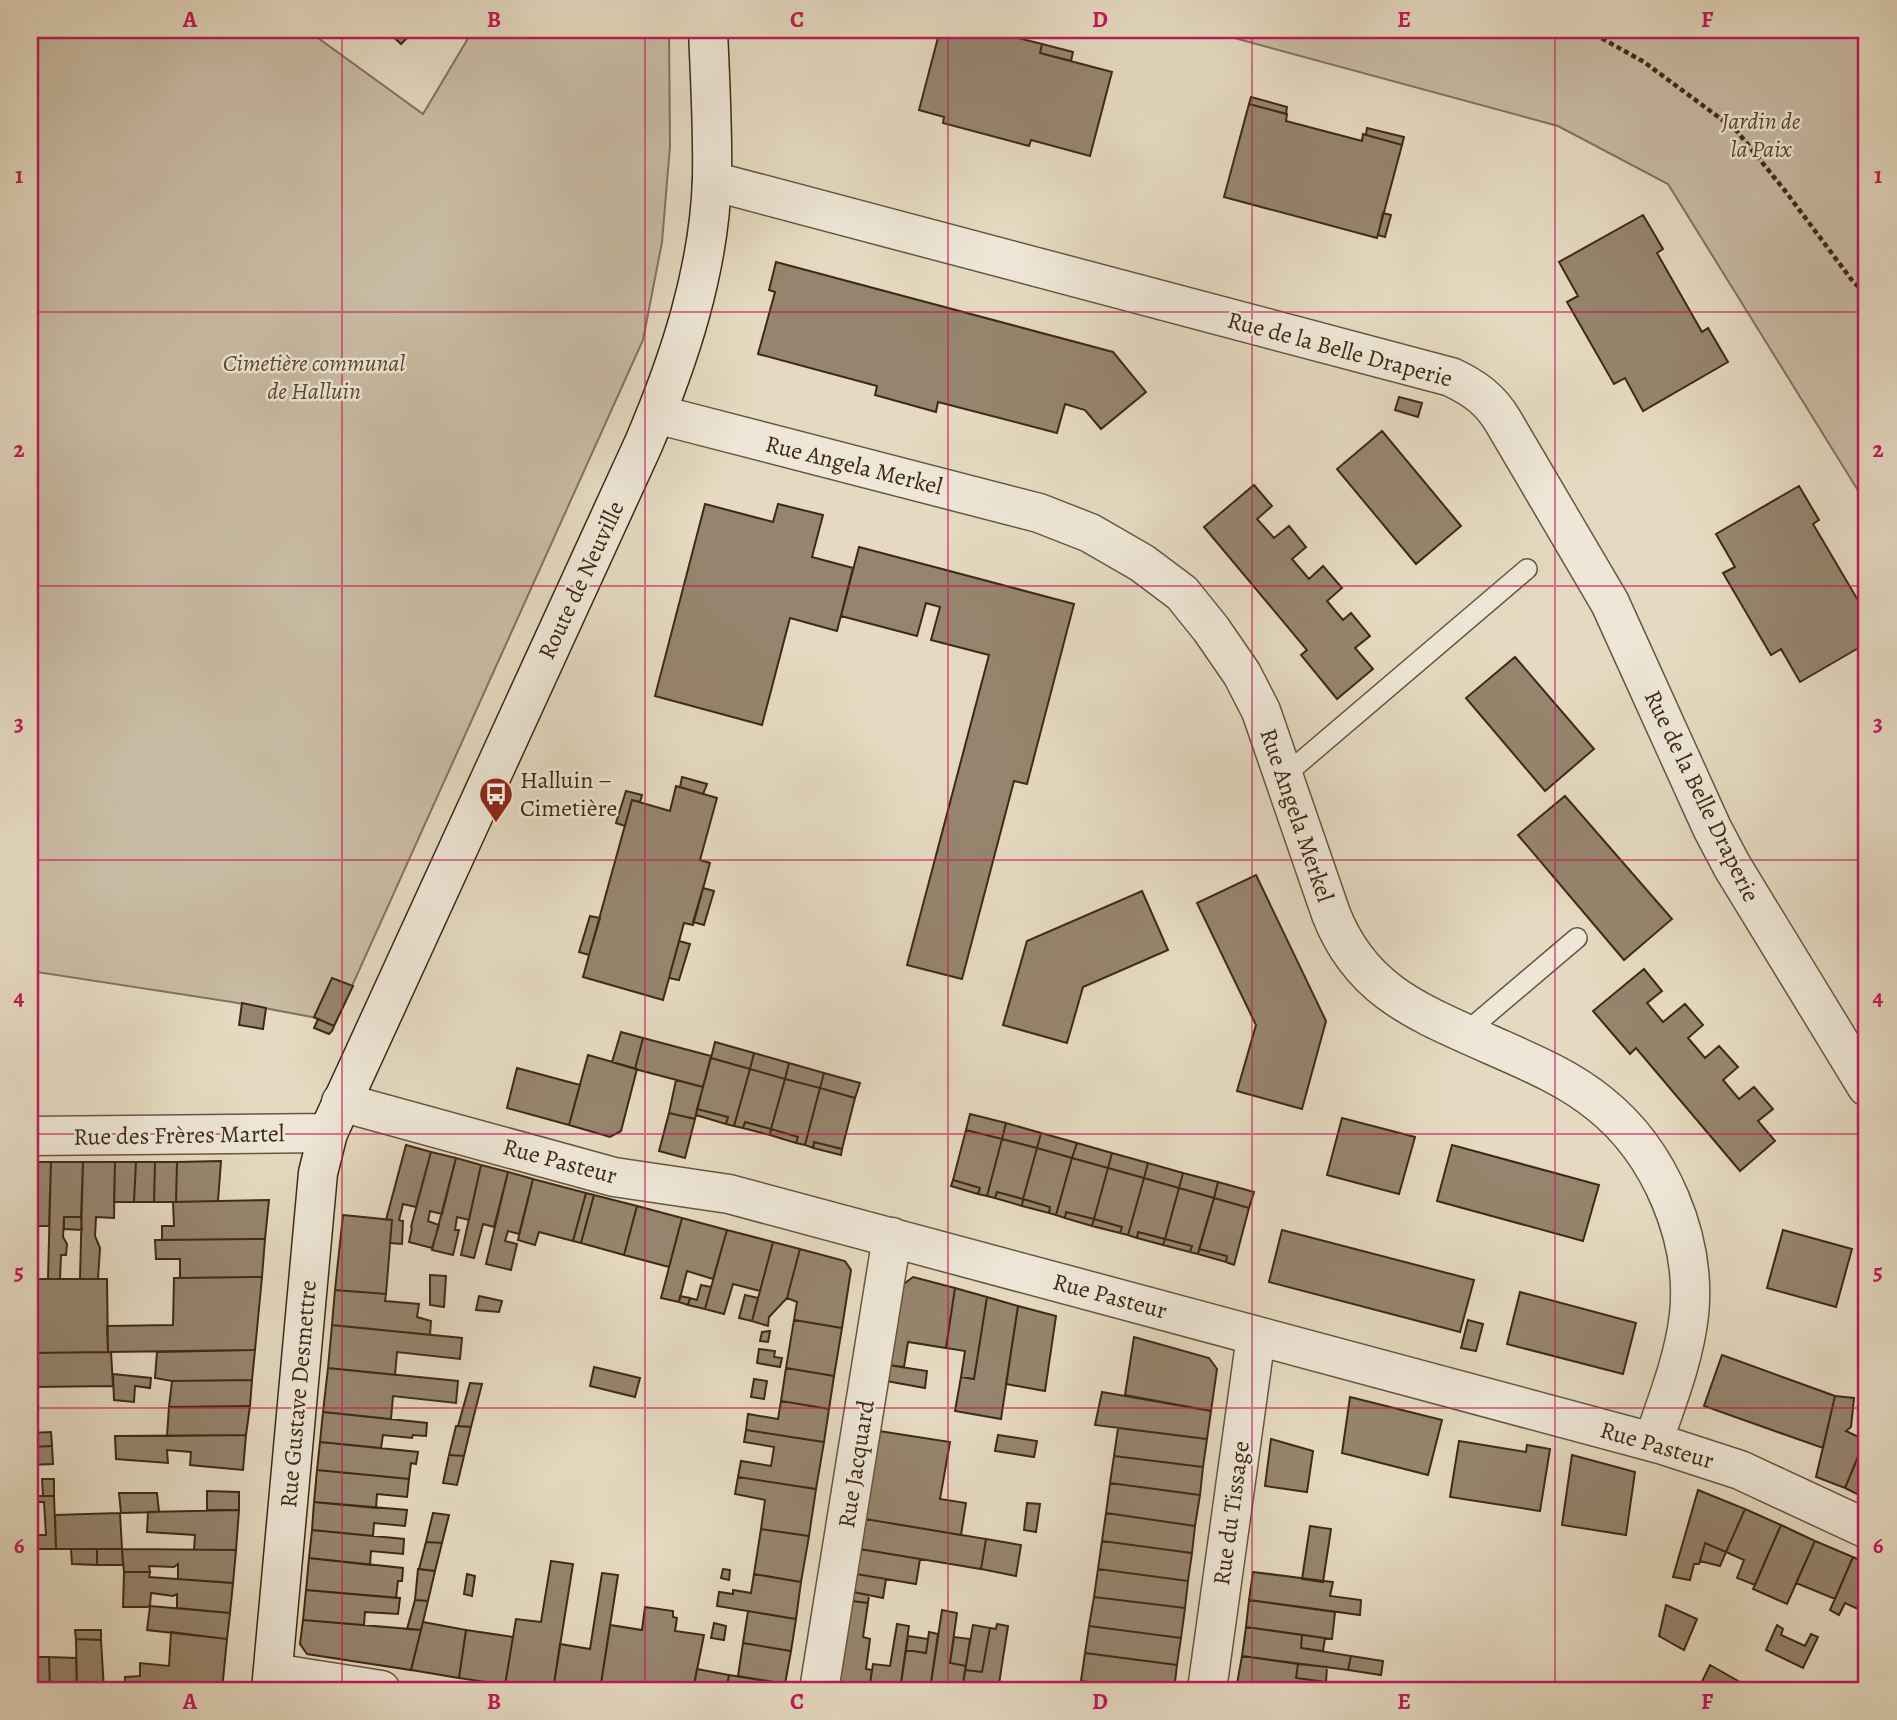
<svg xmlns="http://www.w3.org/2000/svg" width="1897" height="1720" font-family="Alegreya,serif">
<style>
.green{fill:#c9bca4;stroke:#84725c;stroke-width:2}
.building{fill:#96856e;stroke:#402914;stroke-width:2}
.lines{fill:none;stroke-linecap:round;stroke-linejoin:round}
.lane-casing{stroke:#69553f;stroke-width:22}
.street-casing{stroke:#69553f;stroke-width:41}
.secondary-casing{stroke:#402914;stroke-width:41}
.path{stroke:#402914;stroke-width:4.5;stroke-dasharray:5 3.5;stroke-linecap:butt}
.lane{stroke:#eee7d7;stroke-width:19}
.street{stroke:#eee7d7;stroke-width:38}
.secondary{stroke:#eee7d7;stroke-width:38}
.grid{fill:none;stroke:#c2185b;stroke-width:2;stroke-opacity:0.55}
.labels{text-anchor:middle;stroke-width:5;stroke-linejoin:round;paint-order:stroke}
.park-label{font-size:24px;font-style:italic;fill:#5b4631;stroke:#eee7d7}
.street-label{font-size:24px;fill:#402914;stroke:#eee7d7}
.poi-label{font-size:24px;fill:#402914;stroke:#eee7d7;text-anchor:start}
.neatline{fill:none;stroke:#c2185b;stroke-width:2.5}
.grid-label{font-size:23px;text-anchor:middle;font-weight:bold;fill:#c2185b}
</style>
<rect width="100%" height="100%" fill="#e5dac1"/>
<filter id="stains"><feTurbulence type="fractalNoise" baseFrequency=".00286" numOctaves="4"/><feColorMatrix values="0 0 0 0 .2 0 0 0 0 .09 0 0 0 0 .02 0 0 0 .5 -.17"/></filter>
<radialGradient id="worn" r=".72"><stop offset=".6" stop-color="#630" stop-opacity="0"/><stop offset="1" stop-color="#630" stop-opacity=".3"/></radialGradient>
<path class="green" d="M30,30H307L423,114L473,30H669L670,146L662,242L643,340L334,1026L312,1017L232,1002L30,971Z
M1205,30H1867V505L1668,184L1558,126Z"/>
<path class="building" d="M386,30H415L401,44Z
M940,30H952L984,38L986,30L1042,44L1040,53L1112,72L1090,156L1031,140L1029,146L943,123L944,117L919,110Z
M1042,44L1073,52L1071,61L1040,53Z
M1251,97L1287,107L1286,114L1249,104Z
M1249,104L1287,114L1286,121L1362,141L1363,134L1402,145L1377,238L1224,197Z
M1367,128L1404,137L1402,145L1366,135Z
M1383,213L1391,215L1385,237L1378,235Z
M1643,215L1663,249L1657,253L1702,332L1708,328L1728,362L1643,411L1625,378L1614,384L1567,302L1578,296L1559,262Z
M776,262L1113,352L1146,392L1101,429L1085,410L1065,404L1057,433L938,402L936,412L875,395L877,386L758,354L775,292L769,290Z
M1399,397L1422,403L1418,417L1395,410Z
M1382,431L1461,526L1416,564L1337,469Z
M1254,485L1272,506L1257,519L1274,538L1289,526L1306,547L1292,559L1309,579L1323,566L1342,588L1327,601L1343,620L1351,613L1370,636L1355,648L1373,669L1337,699L1301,655L1307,650L1204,527Z
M1799,486L1819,520L1813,524L1859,602L1865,599L1867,604V643L1800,682L1781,649L1771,655L1723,573L1735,567L1716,534Z
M705,504L773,522L778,504L823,515L812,557L853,568L837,631L790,618L762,725L655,696Z
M859,547L1074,604L1027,784L1014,781L962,979L907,965L989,655L931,640L940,607L926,603L917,636L841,616Z
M1515,657L1594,749L1545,791L1466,698Z
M682,777L707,784L703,794L680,787Z
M676,786L717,798L700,860L710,863L693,925L684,923L663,1000L583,977L632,800L670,811Z
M626,791L642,795L640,802L632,800L625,826L616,823Z
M1565,796L1672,919L1624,960L1518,835Z
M1256,875L1326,1021L1302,1109L1237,1091L1256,1025L1197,903Z
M703,888L714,891L704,925L693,922Z
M1142,891L1168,950L1083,987L1067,1043L1003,1025L1027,941Z
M590,916L600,918L589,955L579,952Z
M679,941L690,944L679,980L669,978Z
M1644,969L1662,991L1647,1003L1663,1022L1685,1004L1703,1025L1688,1038L1705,1058L1719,1046L1738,1067L1723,1080L1739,1099L1754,1087L1773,1109L1758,1121L1775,1141L1740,1171L1636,1048L1630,1054L1593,1011Z
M332,978L353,986L334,1026L314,1017Z
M242,1003L266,1008L263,1029L239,1025Z
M318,1019L334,1026L332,1031L329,1034L314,1028Z
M621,1032L643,1038L635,1069L612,1062Z
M643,1038L711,1056L703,1087L635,1069Z
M715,1042L754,1053L750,1069L711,1058Z
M754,1053L789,1063L785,1079L750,1069Z
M588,1055L637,1069L621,1131L610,1137L569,1125Z
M711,1058L750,1069L734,1126L726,1124L728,1117L697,1109Z
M789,1063L824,1073L820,1088L785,1079Z
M517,1068L580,1085L569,1125L507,1108Z
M750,1069L785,1079L771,1129L745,1122L743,1128L734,1126Z
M824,1073L860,1083L855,1098L820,1088Z
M785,1079L820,1088L805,1145L796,1143L798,1137L771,1129Z
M676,1080L703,1087L695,1119L669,1113Z
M820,1088L855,1098L842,1149L814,1142L813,1148L805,1145Z
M697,1109L728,1117L726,1124L696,1115Z
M669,1113L695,1119L685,1158L659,1151Z
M970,1114L1006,1123L1002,1139L966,1130Z
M1342,1118L1415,1137L1399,1194L1327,1175Z
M745,1122L771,1129L770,1135L743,1128Z
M1006,1123L1041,1133L1037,1148L1002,1139Z
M771,1129L798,1137L796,1143L770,1135Z
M966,1130L1002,1139L987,1196L978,1194L980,1188L953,1180Z
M1041,1133L1077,1143L1072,1158L1037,1148Z
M1002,1139L1037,1148L1023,1199L997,1192L995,1198L987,1196Z
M814,1142L842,1149L841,1155L813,1148Z
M1077,1143L1112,1153L1108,1168L1072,1158Z
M406,1145L431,1152L416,1207L403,1204L399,1220L403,1221L402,1244L390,1243L392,1220H386Z
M1452,1145L1599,1185L1583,1241L1437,1201Z
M1037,1148L1072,1158L1056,1215L1049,1213L1050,1207L1023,1199Z
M431,1152L456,1158L442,1214L430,1211L428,1221L439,1225L432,1248L409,1242L412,1228L411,1227Z
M1112,1153L1148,1163L1144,1178L1108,1168Z
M456,1158L481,1165L469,1220L457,1217L455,1230H459L453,1255L432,1250Z
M1072,1158L1108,1168L1094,1219L1066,1212L1065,1218L1056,1215Z
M221,1161L218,1201L176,1202L177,1162Z
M30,1162H51L49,1226H30Z
M51,1162H83L81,1217H64L63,1237L67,1244L66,1255H61L60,1279H48Z
M83,1162H115L114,1218L96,1217L95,1236L100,1248L98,1279H80Z
M115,1162H136L134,1202H114Z
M136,1162H155L154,1202H134Z
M155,1162H177L176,1202H154Z
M1148,1163L1183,1173L1179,1188L1144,1178Z
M481,1165L508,1172L494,1227L483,1224L474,1258L461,1255Z
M1108,1168L1144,1178L1128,1235L1120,1233L1122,1227L1094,1219Z
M508,1172L533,1179L519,1234L508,1231L505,1241L517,1244L511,1270L486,1264Z
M1183,1173L1218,1182L1214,1198L1179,1188Z
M1144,1178L1179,1188L1165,1239L1138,1232L1137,1238L1128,1235Z
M533,1179L586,1193L573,1241L539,1232L535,1245L518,1240Z
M953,1180L980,1188L978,1194L951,1186Z
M1218,1182L1254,1192L1249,1208L1214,1198Z
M1179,1188L1214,1198L1198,1254L1190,1252L1192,1246L1165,1239Z
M997,1192L1023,1199L1022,1206L995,1198Z
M586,1193L594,1195L581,1243L573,1241Z
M594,1195L637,1206L624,1255L581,1243Z
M1214,1198L1249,1208L1234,1265L1226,1262L1227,1256L1199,1249Z
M1023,1199L1050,1207L1049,1213L1022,1206Z
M269,1200L265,1239L162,1240V1226H174L173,1202Z
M637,1206L682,1218L669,1267L624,1255Z
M1066,1212L1094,1219L1092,1226L1065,1218Z
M343,1215L392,1220L386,1294L335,1290Z
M64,1217H81L82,1230L64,1229Z
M682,1218L727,1230L713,1279L687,1271L679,1302L661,1298Z
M1094,1219L1122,1227L1120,1233L1092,1226Z
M727,1230L773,1242L760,1291L733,1284L724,1314L705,1309Z
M1282,1230L1474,1280L1460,1332L1269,1282Z
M1783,1230L1852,1249L1836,1307L1767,1288Z
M1138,1232L1165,1239L1163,1245L1137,1238Z
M265,1239L262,1277L180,1278V1259H156L155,1240Z
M1165,1239L1192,1246L1190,1252L1163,1245Z
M773,1242L800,1249L787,1298L769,1317L768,1326L752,1321Z
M800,1249L845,1261L851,1270L842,1328L794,1320L797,1302L787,1298Z
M1199,1249L1227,1256L1226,1262L1198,1254Z
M430,1275L446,1276L444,1307L430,1305Z
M262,1277L255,1350L108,1352L107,1326L173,1325L174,1278Z
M913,1277L955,1288L946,1348L908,1342L904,1367L888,1365L901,1286Z
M30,1279H107L108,1352L30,1353Z
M701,1285L711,1287L705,1309L688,1305L690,1298L697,1300Z
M955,1288L987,1297L974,1379L961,1377L965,1351L946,1348Z
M335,1290L386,1294L385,1301L419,1304L417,1317L431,1321L430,1335L332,1325Z
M1520,1292L1636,1323L1623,1374L1507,1344Z
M745,1295L758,1298L752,1321L739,1318Z
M479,1296L502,1301L499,1312L476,1310Z
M680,1296L690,1298L688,1305L679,1302Z
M987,1297L1018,1306L1001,1419L955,1411L961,1377L974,1379Z
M1018,1306L1056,1316L1045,1391L1006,1384Z
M794,1320L842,1328L834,1376L786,1368Z
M1468,1320L1483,1324L1476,1351L1461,1348Z
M332,1325L462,1338L460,1359L397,1352L395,1375L328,1368Z
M770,1331L768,1342L760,1341L762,1332Z
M1134,1337L1209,1358L1217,1369L1211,1411L1125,1395Z
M759,1349L775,1351L774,1357L782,1358L780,1367L757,1363Z
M255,1350L252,1380L172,1381L155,1378L157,1352Z
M111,1352L113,1386L30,1387V1353Z
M1722,1355L1835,1396L1823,1448L1704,1406Z
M888,1365L927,1371L925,1388L886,1381Z
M594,1367L640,1378L635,1397L590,1386Z
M328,1368L458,1381L456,1403L393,1396L391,1419L323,1412Z
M786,1368L834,1376L829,1409L781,1401Z
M113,1374L151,1378L150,1388L135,1386L134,1402L114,1400Z
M754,1379L767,1381L764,1399L751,1397Z
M252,1380L250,1406L169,1407L172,1381Z
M470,1383L482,1384L471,1427L458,1426Z
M1102,1392L1211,1411L1207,1439L1095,1425Z
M1835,1396L1854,1398L1851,1427L1846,1431L1865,1440L1845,1488L1816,1477Z
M1350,1397L1442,1420L1428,1475L1342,1453Z
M781,1401L829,1409L824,1442L746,1430L748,1414L778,1419Z
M250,1406L246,1435L167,1436L169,1407Z
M323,1412L427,1423L426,1436L413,1435L412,1438L383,1435L381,1448L320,1442Z
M456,1426L471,1427L464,1456L449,1455Z
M1118,1428L1207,1439L1203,1467L1114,1456Z
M746,1430L824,1442L816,1489L738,1477L741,1461L771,1466L774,1447L744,1442Z
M879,1431L950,1442L940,1499L966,1503L961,1535L865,1519Z
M51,1432L52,1446L30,1447V1433Z
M246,1435L243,1470L190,1465L191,1452L167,1450L168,1463L116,1459L115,1436Z
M998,1435L1037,1441L1034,1457L995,1451Z
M1867,1435V1499L1845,1488Z
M1271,1439L1313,1451L1307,1492L1265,1486Z
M1459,1441L1526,1452L1527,1445L1550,1449L1540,1511L1450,1497Z
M320,1442L418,1452L416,1464L411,1463L409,1479L317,1470Z
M52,1446L53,1464L30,1465V1447Z
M449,1455L464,1456L457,1485L443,1483Z
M1572,1455L1635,1472L1626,1535L1562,1525Z
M1114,1456L1203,1467L1200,1495L1110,1483Z
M317,1470L409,1479L407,1497L377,1494L376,1508L314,1502Z
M738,1477L816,1489L809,1536L761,1529L765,1500L735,1494Z
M42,1479H54V1496H43Z
M1110,1483L1200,1495L1195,1526L1106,1513Z
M1698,1490L1745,1509L1726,1552L1705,1543L1699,1564H1694L1690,1580L1673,1577Z
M207,1491L239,1492V1510H207Z
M119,1493H157L159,1512L121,1513Z
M33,1496H54L56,1549H30V1535H46L44,1502H33Z
M314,1502L407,1510L405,1526L374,1523L373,1536L312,1530Z
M1027,1503L1040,1504L1036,1532L1024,1530Z
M1745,1509L1781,1525L1755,1585L1737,1578L1744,1560L1726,1552Z
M239,1510L236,1550H194L195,1535L147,1532L148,1512Z
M120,1513L122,1549H56L55,1515Z
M433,1513L449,1515L442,1543L426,1542Z
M1106,1513L1195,1526L1192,1553L1102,1541Z
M865,1519L986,1539L981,1569L860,1549Z
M1781,1525L1815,1541L1787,1604L1753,1589Z
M1310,1526L1331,1529L1323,1582L1302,1579Z
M761,1529L809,1536L801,1582L754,1574Z
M312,1530L404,1539L403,1554L371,1551L370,1565L309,1558Z
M986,1539L1021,1545L1016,1576L981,1569Z
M1102,1541L1192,1553L1188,1581L1098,1569Z
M1815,1541L1853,1557L1835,1599L1796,1583Z
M426,1542L442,1543L435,1571L419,1569Z
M1705,1543L1726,1552L1720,1566L1700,1561Z
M71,1549H97V1565L72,1564Z
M97,1549H122L123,1565H97Z
M122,1549L236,1550L233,1583L178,1579V1564L174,1567L149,1566L150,1572H124Z
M860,1549L920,1559L916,1584L856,1574Z
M1853,1557L1867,1564V1613L1845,1603L1839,1615L1830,1610Z
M309,1558L403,1568L402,1581H398L396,1598L306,1590Z
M551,1561L573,1564L553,1690H536L505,1685L516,1619L541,1622Z
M418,1569L435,1571L428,1601L415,1600Z
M723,1569L730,1570L729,1580L721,1578Z
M1098,1569L1188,1581L1185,1608L1094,1597Z
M124,1572H150L149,1577L233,1583L230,1613L177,1608V1594L173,1596L151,1593L150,1606L147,1607H123Z
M1253,1572L1333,1582L1330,1596L1361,1600L1360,1615L1249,1600Z
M602,1573L618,1575L600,1690H553L560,1644L590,1649Z
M467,1574L475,1576L472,1596L464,1594Z
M754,1574L801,1582L796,1619L717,1606L719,1592L733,1594V1590L751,1593Z
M856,1574L886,1579L883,1598L853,1592Z
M306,1590L400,1598L398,1614L365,1612L364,1625L303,1620Z
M853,1592L869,1595L868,1603L852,1601Z
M1094,1597L1185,1608L1181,1638L1089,1626Z
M415,1600L428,1601L421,1630L407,1629Z
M1249,1600L1335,1612L1332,1639L1246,1627Z
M852,1601L868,1603L863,1637L870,1639L866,1669L872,1670L869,1690H838Z
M1666,1605L1697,1619L1684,1650L1659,1636Z
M150,1606L230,1613L227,1639L147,1630Z
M645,1607L673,1611V1617L677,1618L675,1631L704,1635L693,1690H600L610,1625L642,1630Z
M942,1610L957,1613L950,1663L966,1666L962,1690H930Z
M748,1611L796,1619L791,1651L743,1643Z
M303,1620L421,1630L411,1670L307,1654L300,1644Z
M423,1622L466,1630L459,1678L411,1670Z
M714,1623L726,1626L724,1640L711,1638Z
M897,1624L909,1626L900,1690H869L873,1664L890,1666Z
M997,1624L1008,1626L998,1690H962L965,1670L982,1672L990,1628L996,1629Z
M973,1625L990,1628L982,1672L965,1670Z
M1777,1625L1783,1629L1781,1635L1805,1646L1811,1634L1818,1637L1803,1668L1766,1650Z
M1089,1626L1181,1638L1177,1665L1085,1653Z
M1246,1627L1302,1635L1301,1648L1351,1656L1348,1670L1242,1656Z
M75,1630H101V1640L76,1639Z
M466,1630L513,1637L505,1685L459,1678Z
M171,1632L227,1639L222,1690H125V1677L140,1676V1663L169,1666Z
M929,1632L938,1634L930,1690H900L906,1650L926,1653Z
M1302,1635L1325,1638L1323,1651L1301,1648Z
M908,1636L928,1639L926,1653L906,1650Z
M954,1637L970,1639L966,1666L950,1663Z
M76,1639L101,1640L104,1690H77Z
M743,1643L791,1651L785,1684L738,1676Z
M1085,1653L1177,1665L1174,1690H1147L1081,1681Z
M1242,1656L1298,1664L1296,1678L1346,1685L1345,1690H1286L1237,1684Z
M1351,1656L1383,1661L1381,1675L1348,1670Z
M30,1657H49L50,1690H30Z
M49,1657L76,1658L77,1690H50Z
M1298,1664L1327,1667L1326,1682L1296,1678Z
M1710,1665L1754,1690H1698Z
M697,1669L729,1675L726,1690H693Z
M729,1675L785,1684L784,1690H726Z
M1081,1681L1147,1690H1080Z
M1237,1684L1286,1690H1237Z"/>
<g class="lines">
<g class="lane-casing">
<path id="lane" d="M1284,776L1527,569
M1465,1033L1577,938"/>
</g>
<g class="street-casing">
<path id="street" d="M712,181L1451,377C1474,388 1490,399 1503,421L1610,603L1712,828L1732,866L1867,1087
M656,414L1039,513L1090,533L1142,563L1182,593L1211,629L1242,674L1261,711L1331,914C1361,991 1418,1012 1489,1044C1527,1061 1567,1077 1600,1104C1660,1152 1697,1238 1689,1315C1684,1359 1667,1401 1653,1442
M341,1102L614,1177L729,1194L1663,1445L1740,1470L1867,1529
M30,1136L328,1133
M273,1673L381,1690
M819,1690L892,1237
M1207,1690L1256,1336"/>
</g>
<g class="secondary-casing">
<path id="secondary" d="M271,1690L318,1173L328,1133L643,445C679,361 709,271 712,179C713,129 710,79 708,30"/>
</g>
<path class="path" d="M1587,30L1644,62L1736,130L1786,192L1854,283L1867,293"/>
<use href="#lane" class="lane"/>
<use href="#street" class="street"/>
<use href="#secondary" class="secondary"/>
</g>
<path class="grid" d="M342,30V1690M645,30V1690M948,30V1690M1252,30V1690M1555,30V1690M30,312H1867M30,586H1867M30,860H1867M30,1134H1867M30,1408H1867"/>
<defs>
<g id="bus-pin" transform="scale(1.75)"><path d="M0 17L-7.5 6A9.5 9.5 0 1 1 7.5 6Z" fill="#8f2418" stroke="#eee7d7"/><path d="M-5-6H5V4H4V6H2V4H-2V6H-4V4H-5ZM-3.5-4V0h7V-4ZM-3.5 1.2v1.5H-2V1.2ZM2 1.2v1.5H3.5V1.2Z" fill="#fff"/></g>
</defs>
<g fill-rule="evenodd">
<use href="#bus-pin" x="496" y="794"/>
</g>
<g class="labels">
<g class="park-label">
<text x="1761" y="129">Jardin de<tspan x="1761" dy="28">la Paix</tspan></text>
<text x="314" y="371">Cimetière communal<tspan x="314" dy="28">de Halluin</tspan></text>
</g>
<g class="street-label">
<text transform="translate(1340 349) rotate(15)" y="8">Rue de la Belle Draperie</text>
<text transform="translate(854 465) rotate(14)" y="8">Rue Angela Merkel</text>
<text transform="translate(581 580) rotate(-65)" y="8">Route de Neuville</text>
<text transform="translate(1702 796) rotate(64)" y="8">Rue de la Belle Draperie</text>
<text transform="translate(1297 815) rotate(71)" y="8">Rue Angela Merkel</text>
<text transform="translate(179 1135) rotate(-1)" y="8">Rue des Frères Martel</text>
<text transform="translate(560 1161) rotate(15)" y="8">Rue Pasteur</text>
<text transform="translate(1110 1296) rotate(15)" y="8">Rue Pasteur</text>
<text transform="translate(298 1394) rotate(-85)" y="8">Rue Gustave Desmettre</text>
<text transform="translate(1657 1445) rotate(16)" y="8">Rue Pasteur</text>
<text transform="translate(856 1464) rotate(-81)" y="8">Rue Jacquard</text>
<text transform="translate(1231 1513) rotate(-82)" y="8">Rue du Tissage</text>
</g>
<g class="poi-label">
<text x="520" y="788">Halluin –<tspan x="520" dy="28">Cimetière</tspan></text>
</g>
</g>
<rect width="1897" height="1720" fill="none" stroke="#e5dac1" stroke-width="77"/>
<rect x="38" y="38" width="1820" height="1644" class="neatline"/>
<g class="grid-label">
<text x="190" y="27">A</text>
<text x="494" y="27">B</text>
<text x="797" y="27">C</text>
<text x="1100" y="27">D</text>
<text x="1404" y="27">E</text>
<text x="1707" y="27">F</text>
<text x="19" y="183">1</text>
<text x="1878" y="183">1</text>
<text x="19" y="457">2</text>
<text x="1878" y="457">2</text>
<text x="19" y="731">3</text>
<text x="1878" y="731">3</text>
<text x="19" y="1005">4</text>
<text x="1878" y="1005">4</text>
<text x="19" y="1279">5</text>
<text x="1878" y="1279">5</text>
<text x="19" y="1553">6</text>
<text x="1878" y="1553">6</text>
<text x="190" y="1709">A</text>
<text x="494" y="1709">B</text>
<text x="797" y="1709">C</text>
<text x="1100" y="1709">D</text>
<text x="1404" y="1709">E</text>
<text x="1707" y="1709">F</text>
</g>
<rect width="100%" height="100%" filter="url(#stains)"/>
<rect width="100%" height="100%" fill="url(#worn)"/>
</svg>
